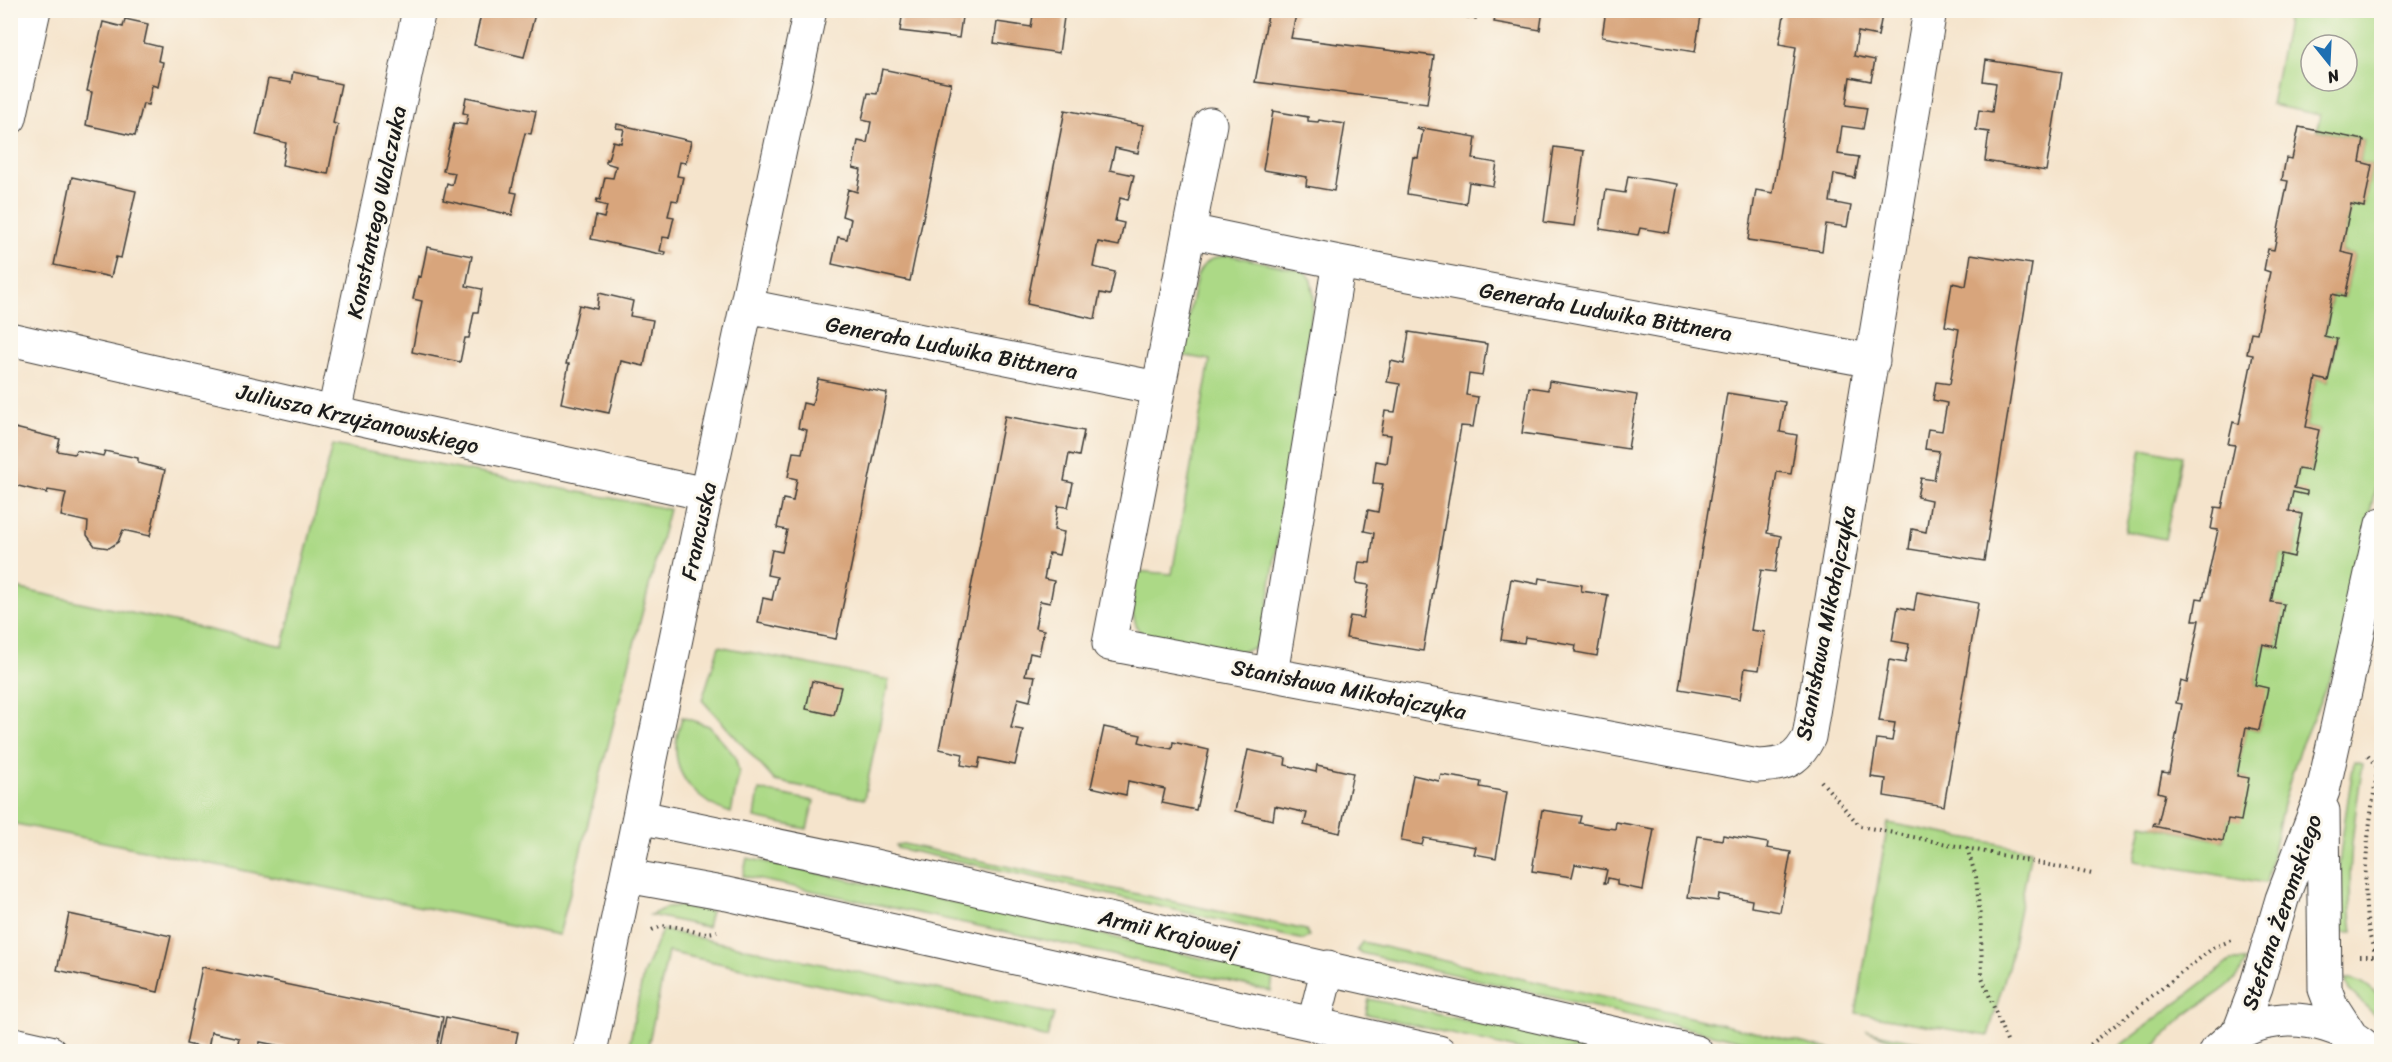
<svg xmlns="http://www.w3.org/2000/svg" width="2392" height="1062" font-family="Sriracha,sans-serif">
<style>
.green{fill:#acd986;stroke:#647a51;stroke-width:1.5;fill-rule:evenodd}
.building{fill:#d8a57b}
.lines{fill:none;stroke-linecap:round;stroke-linejoin:round}
.minor-casing{stroke:#3d3a36;stroke-width:35}
.path{stroke:#3d3a36;stroke-width:4;stroke-dasharray:1.5 4.5;stroke-linecap:butt}
.minor{stroke:#fff;stroke-width:33}
.labels{text-anchor:middle;stroke-width:6;stroke-linejoin:round;paint-order:stroke}
.street-label{font-size:22px;fill:#1c1c1c;stroke:#fbf7ec}
</style>
<rect width="100%" height="100%" fill="#fbf7ec"/>
<filter id="ink" filterUnits="userSpaceOnUse"><feTurbulence type="fractalNoise" baseFrequency=".0167" numOctaves="2"/><feDisplacementMap in="SourceGraphic" scale="12" xChannelSelector="R" yChannelSelector="G"/><feConvolveMatrix kernelMatrix="1 2 1 2 8 2 1 2 1" color-interpolation-filters="sRGB"/></filter>
<filter id="wash" filterUnits="userSpaceOnUse"><feTurbulence type="fractalNoise" baseFrequency=".008" numOctaves="4" result="noise"/><feDisplacementMap in="SourceGraphic" scale="24" xChannelSelector="R" yChannelSelector="G"/><feGaussianBlur stdDeviation="1.35" result="paint"/><feColorMatrix in="noise" values="0 0 0 0 0 0 0 0 0 0 0 0 0 0 0 0 0 1.4 0 .05"/><feComposite in="paint" operator="in"/></filter>
<g filter="url(#wash)">
<rect width="100%" height="100%" fill="#f5e4cc"/>
<path class="green" d="M2289,11H2381V461L2340,655L2299,750L2284,800L2266,883L2135,861L2142,824L2223,841L2228,819L2248,778L2237,776L2246,727L2259,730L2267,689L2255,685L2263,644L2276,647L2284,605L2271,602L2281,554L2294,556L2302,514L2289,511L2298,469L2310,471L2319,430L2306,427L2316,378L2328,381L2337,340L2324,336L2332,295L2345,297L2354,255L2341,252L2351,204L2364,206L2372,165L2360,162L2364,140L2317,130L2320,115L2271,105ZM2311,45H2347V81H2311Z
M1229,255L1304,271L1310,277L1314,295L1264,631L1254,648L1232,654L1141,634C1127,614 1134,593 1137,571L1172,574L1210,360L1180,355L1197,276C1204,260 1213,257 1229,255Z
M332,445L669,509L559,935L11,823V587L283,646Z
M2142,448L2182,456L2165,539L2125,531Z
M719,646L889,680L864,799L775,781L702,700Z
M682,717L709,726L735,756L739,773L731,813C701,804 674,779 676,745C676,736 680,726 682,717Z
M2354,762L2363,764C2354,820 2345,876 2353,932L2336,931C2335,874 2345,818 2354,762Z
M759,790L814,801L807,829L755,818Z
M1888,823L2031,850L2010,960L1988,1036L1856,1013Z
M903,844L1306,930L1309,936L1304,940L1042,879L897,848L896,845Z
M747,858L1087,931L1273,975L1271,991L1073,946L743,876Z
M678,906L711,911L707,927L650,915L668,907Z
M662,930L1054,1014L1047,1038L1012,1027L668,952L647,1051H628L643,975Z
M1362,942L1829,1049L1838,1051L1781,1050L1361,953L1357,950Z
M2231,961H2246C2236,989 2204,999 2183,1018C2171,1028 2161,1040 2150,1051H2113Z
M2345,979C2361,978 2370,988 2381,998V1021L2349,990Z
M1369,999L1602,1051H1525L1366,1014Z
M1866,1030C1914,1044 1963,1047 2013,1051H1921Z"/>
<g id="blocks">
<path class="building" d="M482,10H536L524,57L474,45Z
M903,10H963L959,38L900,31Z
M1034,10H1065L1059,53L994,43L997,22L1031,27Z
M1269,10H1297L1291,38L1434,56L1427,104L1255,82Z
M1447,10H1478L1476,19L1447,14Z
M1482,10H1543L1540,30L1494,22L1496,14Z
M1606,10H1702L1695,52L1602,37Z
M1785,10H1883L1878,36L1858,32L1854,56L1875,60L1871,81L1850,77L1846,105L1867,108L1863,129L1842,126L1838,154L1859,157L1855,178L1834,174L1830,202L1851,206L1847,227L1826,224L1822,251L1748,240L1756,190L1773,193L1789,96L1796,47L1779,44Z
M125,19L148,24L144,43L161,47L158,61L163,62L158,87L152,85L148,105L143,104L135,136L86,125L92,92L87,91L103,22L123,27Z
M1986,60L2062,72L2046,171L1985,161L1989,132L1976,130L1979,110L1992,112L1996,83L1983,81Z
M882,69L951,83L910,281L832,264L838,237L847,239L851,219L842,216L848,189L857,192L861,170L853,168L858,141L867,143L871,122L862,120L868,93L877,94Z
M293,72L318,77V79L341,84L333,123L338,125L328,174L282,165L286,143L256,135L268,79L291,83Z
M466,97L536,111L531,134L525,133L518,162L511,192L517,193L512,215L443,200L447,183L452,185L455,173L443,171L454,123L466,125L468,114L463,113Z
M1065,110L1143,125L1138,153L1115,148L1110,170L1134,175L1128,200L1120,198L1115,221L1124,223L1119,246L1098,242L1093,267L1115,272L1110,295L1100,293L1095,319L1027,304Z
M1273,111L1308,117V121L1318,122L1319,120L1345,124L1334,191L1306,186L1307,177L1263,170Z
M617,124L691,141L686,163L680,162L677,176L683,177L678,201L672,200L668,216L674,217L669,238L663,237L660,251L666,252L665,255L591,239L596,216L604,218L607,206L596,203L597,199L600,200L605,177L613,178L616,166L606,163V159L608,160L613,141L621,143L624,129L616,128Z
M1417,127L1476,137L1473,159L1497,163L1493,186L1469,182L1466,204L1407,194L1413,157L1418,158L1423,131L1417,129Z
M2299,127L2364,140L2360,162L2372,165L2364,207L2351,204L2341,252L2354,255L2345,297L2332,294L2324,336L2337,339L2328,381L2316,378L2306,427L2319,430L2310,471L2298,469L2294,488L2307,491V493L2306,495L2293,492L2289,511L2302,514L2294,557L2281,554L2271,602L2284,604L2276,647L2263,644L2255,685L2268,688L2259,730L2246,727L2237,776L2249,778L2241,821L2228,819L2223,841L2153,826L2154,823L2158,824L2165,794L2158,792L2162,772L2169,773L2182,704L2176,703L2181,681L2187,683L2199,620H2193L2197,598L2203,599L2218,530L2211,529L2215,507L2222,508L2235,445L2228,444L2233,422L2239,424L2253,355L2247,354L2251,332L2257,333L2270,272L2264,270L2268,249L2274,250L2288,181L2282,180L2286,158L2292,159Z
M1554,147L1584,151L1574,226L1544,222Z
M1628,176L1678,184L1669,233L1640,228L1638,235L1600,229L1606,190L1625,193Z
M72,177L136,191L121,258L116,257L111,277L54,265Z
M427,247L472,256L466,286L482,289L478,312H474L469,338H465L460,362L412,352L422,301L413,299L418,276L421,277Z
M1971,254L2032,264L1984,561L1909,549L1912,529L1926,532L1931,500L1917,497L1921,478L1934,480L1939,451L1925,449L1928,429L1942,431L1947,403L1933,400L1936,382L1950,384L1959,329L1945,326L1952,283L1966,286Z
M599,293L633,301L630,316L653,320L644,366L621,361L609,413L561,403L569,364H566L579,305L597,309Z
M1409,332L1487,344L1482,376L1469,374L1466,395L1478,397L1473,427L1461,426L1423,651L1346,638L1350,616L1363,618L1369,585L1356,583L1359,562L1370,563L1374,533L1364,531L1368,510L1378,512L1383,484L1373,483L1376,461L1387,463L1391,435L1381,434L1385,411L1395,412L1400,384L1387,382L1391,361L1404,364Z
M818,379L887,393L836,639L758,623L763,598L772,600L777,577L767,575L772,550L782,552L787,530L777,528L783,499L793,501L797,479L788,477L793,452L802,453L807,430L798,428L803,403L812,405Z
M1549,381L1637,395L1628,449L1522,433L1529,387L1548,390Z
M1727,393L1785,402L1780,432L1797,435L1791,474L1777,472L1767,533L1781,536L1775,572L1761,570L1751,630L1765,632L1759,670L1745,668L1740,699L1679,689Z
M1005,416L1084,431L1079,456L1069,454L1064,481L1073,483L1068,507L1058,506L1054,530L1064,532L1059,555L1049,553L1044,579L1054,581L1050,603L1040,601L1035,628L1044,630L1039,655L1030,653L1025,675L1035,676L1030,701L1018,698L1011,728L1023,730L1015,765L980,758L978,768L961,765L963,754L939,749Z
M15,428L60,439L57,451L74,454L76,450L103,456L105,451L138,458V463L165,470L150,536L123,530L118,542L109,548L95,546L87,535L88,522L61,516L66,493L48,490L47,493L10,484V447Z
M1539,578L1582,585L1581,591L1608,595L1597,656L1575,652L1576,645L1551,641L1525,637L1524,643L1501,640L1511,579L1538,584Z
M1917,592L1978,603L1944,806L1884,796L1886,779L1871,777L1877,739L1892,741L1895,723L1879,721L1889,660L1905,663L1909,644L1892,641L1898,607L1914,610Z
M812,681L841,687L834,715L806,709Z
M1104,727L1141,735L1139,742L1155,746L1172,749L1173,742L1209,750L1196,810L1162,803L1165,789L1128,781L1126,795L1091,787Z
M1248,750L1286,758L1285,765L1316,772L1317,765L1353,773L1340,833L1304,825L1307,813L1275,806L1273,820L1235,811Z
M1413,775L1439,781L1441,775L1461,778L1481,782L1480,787L1507,792L1496,858L1474,854L1476,847L1424,838L1422,845L1401,841Z
M1542,810L1581,816L1579,823L1600,827L1615,829L1616,822L1654,829L1643,890L1617,885V880L1608,878L1607,883H1604L1607,870L1575,864L1572,877L1532,871Z
M1723,835L1768,843L1767,848L1791,852L1780,912L1751,907L1752,900L1719,894L1718,901L1688,897L1698,836L1722,840Z
M69,914L171,936L158,992L57,970Z
M202,967L443,1017L436,1052H285L286,1047L260,1042L258,1052H236L239,1038L211,1032L208,1049L186,1044Z
M446,1017L518,1032L514,1052H439Z"/>
</g>
</g>
<g filter="url(#ink)">
<use href="#blocks" fill-opacity="0" stroke="#3d3a36" stroke-width="1.5"/>
<g class="lines">
<g class="minor-casing">
<path id="minor" d="M10,118L34,10
M1189,231L1210,124
M747,306L1157,388
M10,339L334,413L706,494
M1873,361L1339,262L1189,231L1109,644L1758,766C1785,765 1797,761 1809,737L1930,10
M334,413L419,10
M1271,674L1339,262
M2323,811L2325,989L2331,1005L2351,1036
M640,817L870,865L1696,1052
M627,876L727,894L1439,1052
M1314,1023L1328,967
M2239,1032L2256,987L2282,899L2323,791L2382,524
M10,1043L50,1052
M590,1052L706,494L810,10
M2215,1052C2223,1045 2231,1036 2240,1032C2282,1010 2337,1019 2371,1052"/>
</g>
<path class="path" d="M2368,756L2378,768C2370,816 2352,925 2382,964
M1821,781L1860,826L2092,874
M1967,848L1976,877L1981,927L1982,977L2008,1044
M652,930C678,918 692,939 717,931
M2360,956H2375
M2081,1052L2213,948L2232,940"/>
<use href="#minor" class="minor"/>
</g>
</g>
<g class="labels">
<g class="street-label">
<text transform="translate(376 212) rotate(-78)" y="8">Konstantego Walczuka</text>
<text transform="translate(1606 311) rotate(10)" y="8">Generała Ludwika Bittnera</text>
<text transform="translate(952 347) rotate(11)" y="8">Generała Ludwika Bittnera</text>
<text transform="translate(358 418) rotate(13)" y="8">Juliusza Krzyżanowskiego</text>
<text transform="translate(698 531) rotate(-78)" y="8">Francuska</text>
<text transform="translate(1825 623) rotate(-79)" y="8">Stanisława Mikołajczyka</text>
<text transform="translate(1349 689) rotate(11)" y="8">Stanisława Mikołajczyka</text>
<text transform="translate(2281 912) rotate(-71)" y="8">Stefana Żeromskiego</text>
<text transform="translate(1169 932) rotate(13)" y="8">Armii Krajowej</text>
</g>
</g>
<rect width="2392" height="1062" fill="none" stroke="#fbf7ec" stroke-width="36"/>
<g transform="translate(2329 63) rotate(162)"><circle r="28" fill="#fbf7ec" stroke="#a29f99" stroke-width="1.5"/>
<path d="M0-4.5L10 22L0 15L-10 22Z" fill="#1f6fb2"/>
<text y="-9" font-size="16" font-weight="bold" text-anchor="middle" fill="#1c1c1c">N</text>
</g>
</svg>
